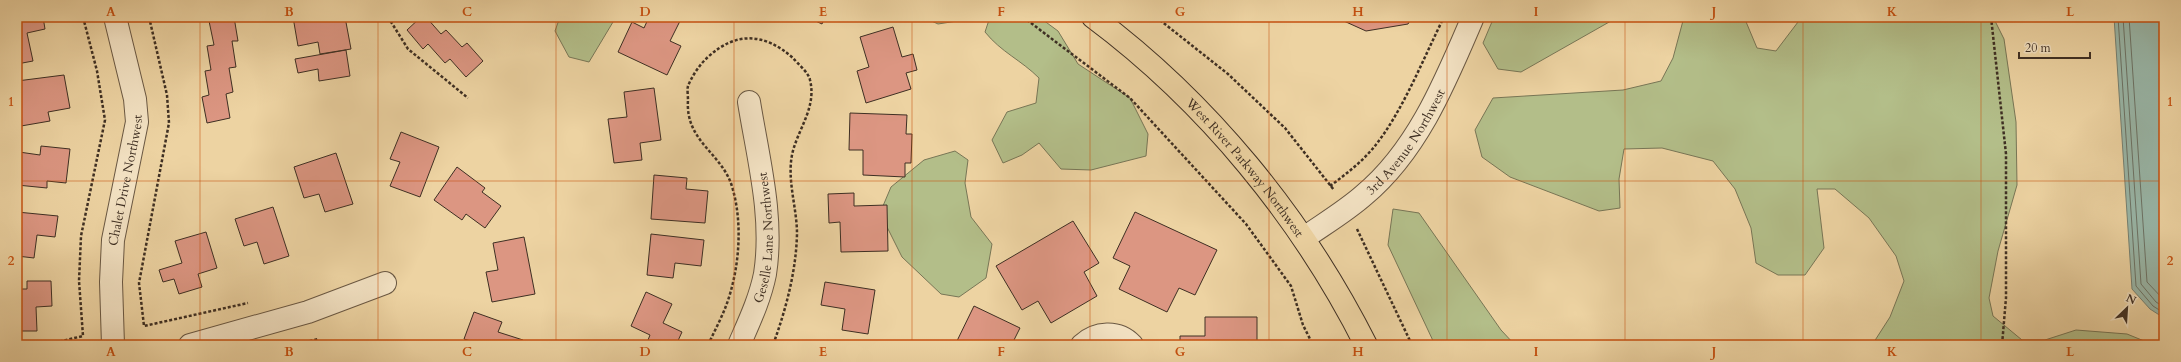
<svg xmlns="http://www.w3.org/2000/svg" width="2181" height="362" font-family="Cardo,serif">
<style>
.green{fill:#b3be89;stroke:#787656}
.water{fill:#99b7a9;stroke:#758173}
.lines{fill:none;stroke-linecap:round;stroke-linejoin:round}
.shore{stroke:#6c7366;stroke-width:1}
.building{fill:#dc9682;stroke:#3e2f23}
.minor-casing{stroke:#6a5843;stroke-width:24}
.major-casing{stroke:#3e2f23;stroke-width:24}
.path{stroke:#3e2f23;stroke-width:2.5;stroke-dasharray:3 2;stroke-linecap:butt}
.minor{stroke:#f3e2c3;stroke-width:22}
.major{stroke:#edd3a2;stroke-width:22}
.grid{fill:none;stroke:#c65111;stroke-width:1;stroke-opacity:0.55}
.labels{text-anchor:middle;stroke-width:3;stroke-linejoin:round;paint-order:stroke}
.street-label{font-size:13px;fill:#3e2f23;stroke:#f3e2c3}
.neatline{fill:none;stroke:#c65111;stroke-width:1.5}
.grid-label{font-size:13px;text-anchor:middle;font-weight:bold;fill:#c65111}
</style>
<rect width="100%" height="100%" fill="#edd3a2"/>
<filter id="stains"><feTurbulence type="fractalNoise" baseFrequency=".005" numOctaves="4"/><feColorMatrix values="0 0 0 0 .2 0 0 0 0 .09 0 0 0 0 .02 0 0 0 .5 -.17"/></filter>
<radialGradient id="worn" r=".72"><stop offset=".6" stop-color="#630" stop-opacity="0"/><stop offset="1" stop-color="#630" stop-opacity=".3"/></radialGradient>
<path class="green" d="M560,17H616L589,62L569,57L555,31Z
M923,17H958L957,21L938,24Z
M990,17H1039L1058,31L1078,64L1130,98L1148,134L1146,156L1091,170L1061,169L1039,143L1022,155L1003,163L992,140L1007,112L1036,103L1039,78C1021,60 1001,52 985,32Z
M1494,17H1618L1521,72L1498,69L1483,43Z
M1684,17H1744L1757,48L1776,51L1798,22L1800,17H1993L2004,39L2016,122L2017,185L1998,251L1989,298L1993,316L2022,340H2045L2076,330L2127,334L2154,345H1872L1890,317L1904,281L1896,256L1869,218L1835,189H1817L1824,248L1805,275H1778L1756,263L1751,228L1735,189L1713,161L1662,148L1624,149L1619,179L1620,208L1599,211L1510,177L1482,157L1475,130L1493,98L1623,90L1661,81L1673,58Z
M955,151L968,160L965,183L971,217L992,244L986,278L959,297L941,294L902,257L880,213L891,187L924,160Z
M1393,209L1419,213L1501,330L1515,345H1435L1388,245Z"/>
<path class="water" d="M2114,17H2164V318L2150,309L2132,289Z"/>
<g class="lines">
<path class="shore" d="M2118,17L2136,286L2153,306L2164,313
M2123,17L2141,284L2156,302L2164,307
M2129,17L2147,282L2164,300"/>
</g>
<path class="building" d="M19,17H43L45,29L27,33L33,61L17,64V18Z
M234,17L238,41H232L236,67L229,68L233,92L226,94L230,118L207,123L202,97L209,95L205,71L211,70L207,46L214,45L209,21Z
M293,17H345L351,49L320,54L318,42L298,46Z
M421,17H426L441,34L446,30L462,47L467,43L483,61L466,77L450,59L445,63L428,44L423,49L407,30Z
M649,17H682L670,41L681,46L667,75L618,52L632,22L644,28Z
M807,17H825L822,24Z
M1335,17H1412L1408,24L1366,31Z
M893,27L902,57L913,54L917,70L906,73L911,89L866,103L857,71L869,67L860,37Z
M346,50L350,76L319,81L318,69L298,73L295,59Z
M64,75L70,108L48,112L50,121L21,126L17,105V81Z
M654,88L661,140L640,143L642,160L614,163L608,119L627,117L624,92Z
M850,113L907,115L906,134H912L911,163H905V177L863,175V150H849Z
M401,132L439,147L420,197L390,186L400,162L390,159Z
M41,146L70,149L66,183L47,181V188L17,185L19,152L40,155Z
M336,153L353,204L325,212L319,194L304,198L294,167Z
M457,167L485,188L482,192L501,206L485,228L466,214L462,220L434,200Z
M654,175L687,178L686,189L708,191L705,223L651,219Z
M854,193V206L887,205L888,251L841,252L840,222L829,223L828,194Z
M273,207L289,256L264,264L257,242L244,246L235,219Z
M17,212L58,216L55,237L37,235L34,258L17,256Z
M1135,212L1217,250L1195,295L1179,288L1167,312L1119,289L1130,266L1113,258Z
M1073,221L1099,263L1084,272L1097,296L1051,323L1038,301L1022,310L996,266Z
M206,232L217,268L198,274L202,287L179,294L174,279L163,282L159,270L182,263L175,241Z
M651,234L704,240L701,266L675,263L673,278L647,275Z
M524,237L535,294L492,302L486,272L498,270L493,243Z
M27,281H51L52,306L36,307L37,331H17V289H27Z
M825,282L875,290L868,334L842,330L845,309L821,305Z
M646,292L672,304L663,323L682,332L676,345H646L650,335L631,326Z
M974,306L1020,328L1012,344L1014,345H955Z
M474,312L502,322L498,332L523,340L521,345H473L474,342L464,339Z
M1205,317H1257V345H1180V336H1205Z
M810,341L820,345H808Z"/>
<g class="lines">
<g class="minor-casing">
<g id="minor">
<path id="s1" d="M1304,238C1324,224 1346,211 1364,195C1418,150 1446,80 1473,17"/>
<path id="s2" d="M113,345L111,282L113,240L137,122L135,99L115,17"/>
<path d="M190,345L308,312L385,283"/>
<path id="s3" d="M739,345C749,322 760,299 765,274C774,217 758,158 749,102"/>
<path d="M1082,345C1096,332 1118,330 1132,345"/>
</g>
</g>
<g class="major-casing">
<g id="major">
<path id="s4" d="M1093,17C1207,102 1302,218 1366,345"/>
</g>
</g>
<path class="path" d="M149,17L167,95L169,123L139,283L144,326L248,303
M388,17L408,49L468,98
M1023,17L1130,98L1246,224L1291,286L1303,325L1313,345
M1156,17L1228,74L1285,128L1334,190
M1991,17L2006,154V298L2002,345
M1330,186C1346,174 1362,162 1374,147C1402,113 1424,57 1444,17
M1357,229L1412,345
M45,345L83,336L79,281L81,236L105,120L97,71L83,17
M295,345L318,339
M708,345C714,332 721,319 726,306C739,271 743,226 733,190C724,153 685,143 688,100C688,96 687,90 688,86C692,76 700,64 708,57C736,31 765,33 793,58C798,64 809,73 810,80C817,108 797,130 792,155C787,181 797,208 797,234C796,272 786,309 773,345"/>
<use href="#minor" class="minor"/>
<use href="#major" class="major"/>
</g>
<path class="grid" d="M200,17V345M378,17V345M556,17V345M734,17V345M912,17V345M1090,17V345M1269,17V345M1447,17V345M1625,17V345M1803,17V345M1981,17V345M17,181H2164"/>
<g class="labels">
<g class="street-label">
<text dy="5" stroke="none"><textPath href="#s1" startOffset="142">3rd Avenue Northwest</textPath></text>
<text dy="5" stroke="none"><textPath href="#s4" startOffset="215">West River Parkway Northwest</textPath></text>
<text dy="5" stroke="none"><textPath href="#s2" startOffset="166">Chalet Drive Northwest</textPath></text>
<text dy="5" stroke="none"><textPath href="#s3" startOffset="112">Geselle Lane Northwest</textPath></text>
</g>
</g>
<rect width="2181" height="362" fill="none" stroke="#edd3a2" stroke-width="44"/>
<g transform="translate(2127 308) rotate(25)" stroke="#f3e2c3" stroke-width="3" paint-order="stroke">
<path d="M0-3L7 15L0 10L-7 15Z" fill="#3e2f23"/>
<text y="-6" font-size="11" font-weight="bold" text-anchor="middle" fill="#3e2f23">N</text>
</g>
<path d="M2019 52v6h71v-6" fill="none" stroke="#3e2f23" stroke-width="2"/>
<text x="2025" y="52" font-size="12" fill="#3e2f23" stroke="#f3e2c3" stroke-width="3" paint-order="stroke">20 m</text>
<rect x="22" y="22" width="2137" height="318" class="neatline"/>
<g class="grid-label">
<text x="111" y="16">A</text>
<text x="289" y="16">B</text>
<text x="467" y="16">C</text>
<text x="645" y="16">D</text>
<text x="823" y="16">E</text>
<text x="1001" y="16">F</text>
<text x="1180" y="16">G</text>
<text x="1358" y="16">H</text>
<text x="1536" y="16">I</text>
<text x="1714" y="16">J</text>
<text x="1892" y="16">K</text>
<text x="2070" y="16">L</text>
<text x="11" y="106">1</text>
<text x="2170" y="106">1</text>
<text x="11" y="265">2</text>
<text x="2170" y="265">2</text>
<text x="111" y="356">A</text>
<text x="289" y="356">B</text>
<text x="467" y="356">C</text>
<text x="645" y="356">D</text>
<text x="823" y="356">E</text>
<text x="1001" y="356">F</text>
<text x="1180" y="356">G</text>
<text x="1358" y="356">H</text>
<text x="1536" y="356">I</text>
<text x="1714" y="356">J</text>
<text x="1892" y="356">K</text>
<text x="2070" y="356">L</text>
</g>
<rect width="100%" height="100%" filter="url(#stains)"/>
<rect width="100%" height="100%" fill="url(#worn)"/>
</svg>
